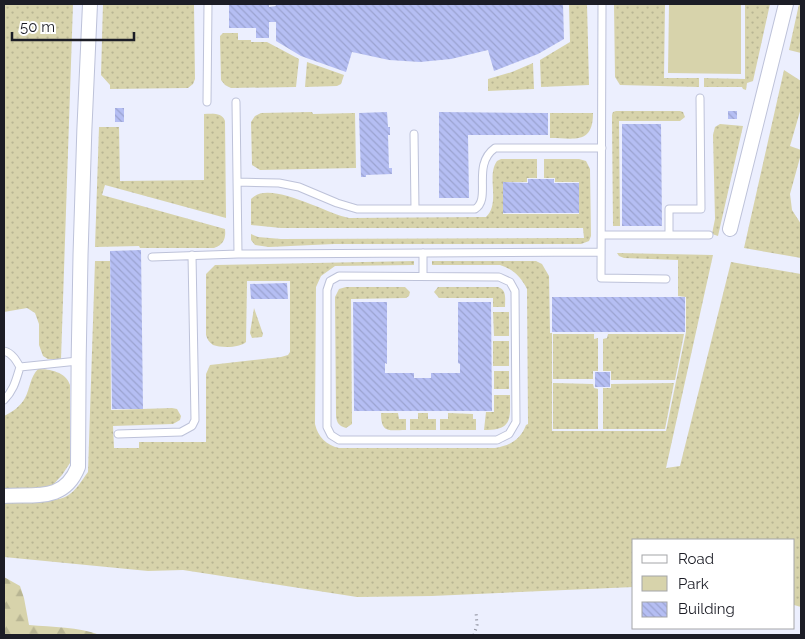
<svg xmlns="http://www.w3.org/2000/svg" width="805" height="639" font-family="Raleway,sans-serif">
<style>
.grass{fill:url(#grass-dots)}
.forest{fill:url(#forest-firs)}
.park{fill:#d7d3ab}
.building{fill:url(#building-back-hatch)}
.lines{fill:none;stroke-linecap:round;stroke-linejoin:round}
.lane-casing{stroke:#bdc2d9;stroke-width:9}
.street-casing{stroke:#bdc2d9;stroke-width:16}
.path{stroke:#8b8d99;stroke-width:3;stroke-dasharray:1 4;stroke-linecap:butt}
.lane{stroke:#fff;stroke-width:7}
.street{stroke:#fff;stroke-width:14}
</style>
<defs>
<pattern id="grass-dots" width="8" height="8" patternUnits="userSpaceOnUse" patternTransform="scale(1.25)"><rect width="8" height="8" fill="#d7d3ab"/><path d="M2 2h.1M6 6h.1" fill="none" stroke="#b8b593" stroke-width="1.8" stroke-linecap="round"/></pattern>
<pattern id="forest-firs" width="22" height="20" patternUnits="userSpaceOnUse" patternTransform="scale(1.25)"><rect width="22" height="20" fill="#d7d3ab"/><path d="M5 1l3.5 6h-7zM16 11l3.5 6h-7z" fill="#b8b593"/></pattern>
<pattern id="building-back-hatch" width="6" height="6" patternUnits="userSpaceOnUse" patternTransform="scale(1.25)"><rect width="6" height="6" fill="#b5bef3"/><path d="M-1 5l2 2M0 0l6 6M5-1l2 2" fill="none" stroke="#9ba3d0"/></pattern>
</defs>
<rect width="100%" height="100%" fill="#eceffe"/>
<path class="grass" d="M4,4H73L61,359H48L43,356L39,345V324L35,313L27,308L4,312Z
M103,4H194L195,79L193,84L188,88L110,89V85L101,75Z
M569,4H587L589,85L541,87L540,60L570,42Z
M614,4H665L664,78H699V87L620,85L615,77Z
M745,4H770L753,81L747,83L746,90L743,89L742,87H704V78L745,79Z
M799,4H801V53L789,50Z
M223,33H238V40H251V42H267L299,59L296,87L231,88L225,85L221,80L220,36Z
M307,62L344,75L341,84L337,86L305,87Z
M533,63L534,89L488,91V79L512,72Z
M784,70L801,81V108L790,146L801,150V154L790,194L792,210L801,224V258L744,248Z
M616,111H680L683,112L685,117L680,121H619L620,226H613L612,115L613,112Z
M312,112L313,114L355,113L356,168L260,170L252,165L251,122L255,116L261,113Z
M550,113H593C593,145 574,138 550,138Z
M204,114C212,114 222,112 225,121L226,218L105,185L102,195L225,229C226,238 224,245 214,248H140L139,246L95,247L99,127H119L120,181L204,180Z
M720,124L743,126L718,236L712,234L715,219L713,135L715,127Z
M501,159H537V178H527V182H503V214H579V182H555V178H544V159H579L586,161L590,169L591,236L589,241L581,244H334L269,247L255,245L251,240V234L258,237L281,239L584,238L583,228H281L251,225V199C269,179 326,214 349,218L486,217C501,203 486,176 497,161Z
M617,253L713,255L666,468L680,466L731,262L801,274V607L794,605V540H634V587L432,596L357,597L183,570L148,571L4,557V501C18,501 56,503 67,496C76,491 82,480 88,472L95,261H110L111,410L172,408L177,409L181,416L180,420L173,424L113,426L114,448H139V442H206V374L210,365L281,357L288,355L290,352V281H247L246,342C240,348 221,348 213,345C209,342 207,339 206,335V274L215,265L414,261V265L335,266L321,276L316,287L315,424C318,437 326,445 339,448H495C511,445 520,440 526,425L528,424L527,289C521,277 513,269 500,265H432V261H536L542,264L549,276L550,333H552V431H666L686,332V297L678,296V260L624,258L619,256Z
M346,287H405L410,292L409,296L406,298L351,299L352,424L346,428C338,426 336,421 336,414L335,297L339,289Z
M438,287H498C507,290 505,298 505,307H493V298H439L434,292Z
M254,308L263,334L262,337L252,338L250,333Z
M493,312H509V336H494Z
M553,334H594V339L598,338V371H593V379H553Z
M608,334H684L675,380H611V371H603V339L607,338Z
M493,341H509V366H493Z
M38,369C50,369 66,372 70,385V463L62,475L52,486L47,489L4,491V416C12,412 20,407 25,398C30,389 30,377 38,369Z
M494,371H509V389H494Z
M553,383L593,384L594,388L598,389V429H553Z
M674,383L665,429H603V388H611V384Z
M494,395H510C510,419 513,430 484,430L486,412H494Z
M381,413H398L399,419H406V430C389,430 381,434 381,413Z
M418,413H428V419H436V430H410V419H418Z
M448,413L473,414V419H476V430H440V419H448Z"/>
<path class="forest" d="M4,577L20,586L24,598L29,625C53,627 78,627 100,635H4Z"/>
<path class="park" d="M669,4H741V74L668,73Z"/>
<path class="building" d="M269,4V7L276,6L275,4H563L564,39L538,54L494,71L488,50L451,59L420,62L389,60L352,52L346,72L301,56L276,41V22H269V38H256V28H229V5Z
M115,108H124V122H115Z
M728,111H737V119H728Z
M387,112L388,127H390V135H388L389,168H392V174L366,175V177H361L359,113Z
M439,112L548,113V135H468L469,198H439Z
M622,124H661L662,226H622Z
M528,179H554V183H579V213H503V182L528,183Z
M141,250L143,409H112L110,251Z
M287,283L288,299H251L250,284Z
M552,297H685V332H552Z
M353,302H387V364L385,363V373H414V378H431V373H460V364L458,363V302H491L492,411H354Z
M595,372H610V387H595Z"/>
<g class="lines">
<g class="lane-casing">
<path id="lane" d="M602,4L601,278L666,279
M207,102L208,4
M236,102L238,254
M414,134L415,209
M237,182L279,183L299,187L337,203L357,209H475C492,199 471,165 495,148H602
M602,235H709
M669,235V209H701L700,98
M423,253V276
M152,257L238,254L601,252
M339,276L499,277L510,282L515,291L516,422L509,434L497,440H339L331,435L327,427V290L330,281Z
M4,351C12,353 16,360 20,367L78,361
M4,400C14,390 16,380 20,367
M118,434L181,432L192,426L195,420L192,255"/>
</g>
<g class="street-casing">
<path id="street" d="M730,229L786,4
M4,496C36,494 64,502 78,467C78,313 82,158 90,4"/>
</g>
<path class="path" d="M474,635L477,625L476,612"/>
<use href="#lane" class="lane"/>
<use href="#street" class="street"/>
</g>
<rect width="805" height="639" fill="none" stroke="#1c1d26" stroke-width="10"/>
<rect x="632" y="539" width="162" height="90" fill="#ffffff" stroke="#a4a5a8"/>
<rect x="642" y="555" width="25" height="8" fill="#ffffff" stroke="#a4a5a8"/>
<text x="678" y="564" font-size="15" fill="#1c1d26">Road</text>
<rect x="642" y="576" width="25" height="15" fill="#d7d3ab" stroke="#a4a5a8"/>
<text x="678" y="589" font-size="15" fill="#1c1d26">Park</text>
<rect x="642" y="602" width="25" height="15" fill="url(#building-back-hatch)" stroke="#a4a5a8"/>
<text x="678" y="614" font-size="15" fill="#1c1d26">Building</text>
<path d="M12 32v8h122v-8" fill="none" stroke="#1c1d26" stroke-width="2.5"/>
<text x="20" y="32" font-size="15" fill="#1c1d26" stroke="#ffffff" stroke-width="4" paint-order="stroke">50 m</text>
</svg>
